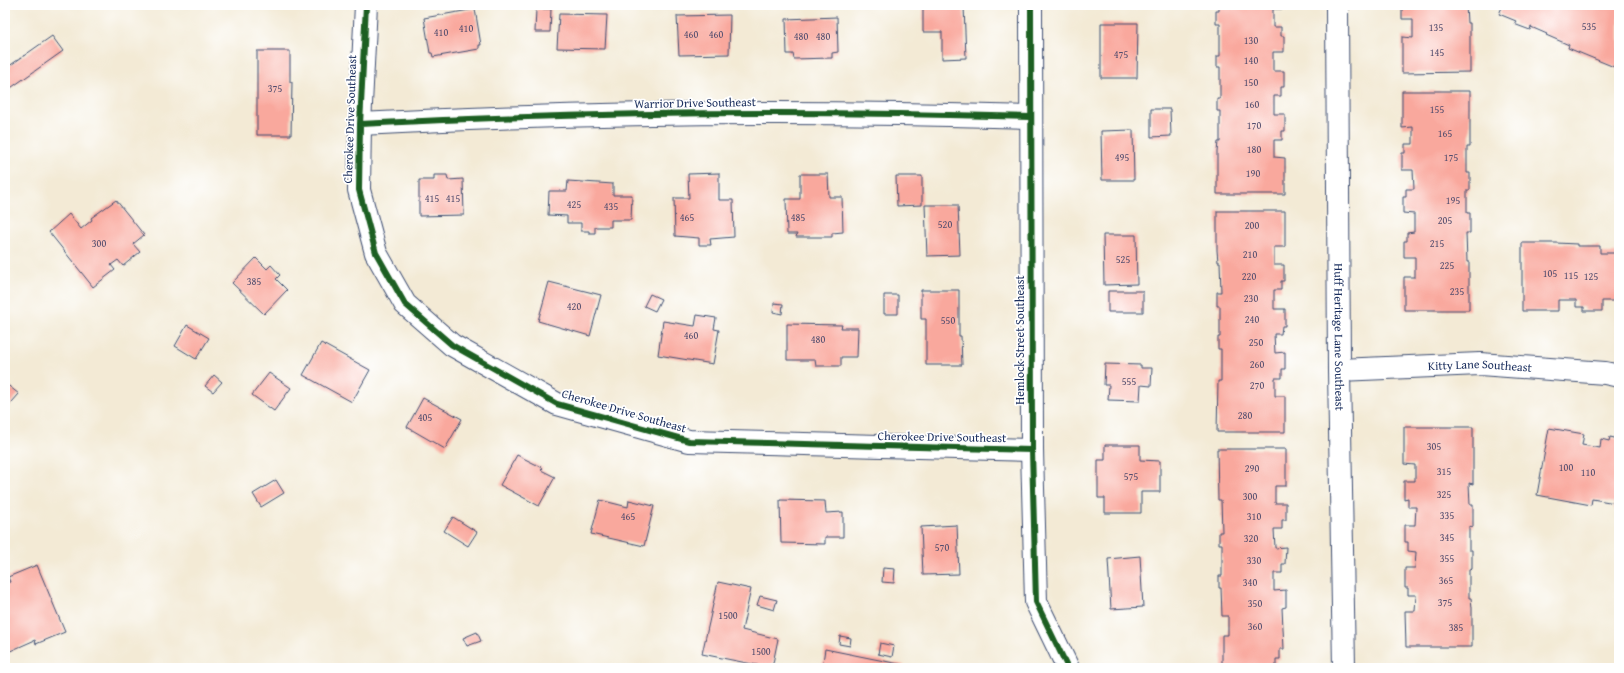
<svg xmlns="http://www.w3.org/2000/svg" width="1624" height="673" font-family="'Gentium Book Plus',serif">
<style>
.building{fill:#f9a89d}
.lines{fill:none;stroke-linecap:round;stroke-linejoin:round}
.street-casing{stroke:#3b4b70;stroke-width:24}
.street{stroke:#fff;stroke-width:22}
.cycleway-casing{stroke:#fff;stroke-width:8}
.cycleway{stroke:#1b5e20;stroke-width:6}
.labels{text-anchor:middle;stroke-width:3.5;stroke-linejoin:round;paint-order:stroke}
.number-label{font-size:10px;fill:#524d6e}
.street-label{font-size:12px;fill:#1b2f5e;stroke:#fff}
</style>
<rect width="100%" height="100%" fill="#fff"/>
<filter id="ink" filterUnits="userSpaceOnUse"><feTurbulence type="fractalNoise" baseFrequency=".025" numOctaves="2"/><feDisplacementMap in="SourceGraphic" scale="8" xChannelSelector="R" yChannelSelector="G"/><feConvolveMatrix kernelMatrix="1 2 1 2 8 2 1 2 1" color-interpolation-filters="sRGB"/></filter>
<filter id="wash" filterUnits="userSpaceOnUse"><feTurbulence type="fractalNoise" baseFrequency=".012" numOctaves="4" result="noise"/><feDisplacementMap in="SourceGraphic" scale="16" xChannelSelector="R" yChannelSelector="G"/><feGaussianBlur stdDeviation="0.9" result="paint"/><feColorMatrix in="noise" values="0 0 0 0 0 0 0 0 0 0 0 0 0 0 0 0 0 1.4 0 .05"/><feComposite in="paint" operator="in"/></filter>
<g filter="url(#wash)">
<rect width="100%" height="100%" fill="#f3ead5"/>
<g id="blocks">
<path class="building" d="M923,5L964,6L966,58L942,59V32H923Z
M1219,5H1284V9H1273V27H1281V36H1284V52H1273V71H1284V87H1281V96H1274V114H1285V131H1282V140H1274V157L1285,158V194H1217V152L1218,142H1220V111H1217V99H1220V67H1217V56H1220V24H1216V11H1219Z
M1402,5H1466L1467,23H1470V72L1402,73V37L1413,38V19H1402Z
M1503,5H1619V69L1568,48L1569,45L1546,35L1547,34L1531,27L1530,30L1514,24L1516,21L1499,14Z
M475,9L481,45H479V49L433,57L432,53H430L424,18Z
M536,9H551L550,32H535Z
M559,14L607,15L605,49L557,48Z
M730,15L729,54L679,55L677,16Z
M837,17L838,52L832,53V58L794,59L793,54H787L786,19Z
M1101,23H1138L1137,78H1101Z
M52,36L63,51L5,92V69Z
M257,51H290V82H292L291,135H257Z
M1402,91H1470V147H1467V173H1470V190H1467V213H1470V233H1466L1467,262H1469V310H1404V277H1415V257H1404V241H1407V233L1414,232V214L1403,213V197H1406V189H1414L1413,170H1402V153H1405V144H1413V127L1402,128Z
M1151,109H1170L1171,136L1151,137Z
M1133,130L1134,180H1102L1101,131Z
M719,173V200H733L734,237L710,239L711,245H699V238L675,236L674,198H689L688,174Z
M800,174H828L829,197H842L843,232L832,233V237H796L797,234H787L786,199H800Z
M434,175H447L448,180L463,179L464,215L419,216V180H434Z
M896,176H922V205L897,206Z
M568,181L613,184V195H632L631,220H611V227H595V233H589V231H581V223H567V216L548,215L549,191H567Z
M116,200L144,235L133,244L140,252L123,266L118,260L111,265L115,270L93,287L49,232L69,214L81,229L92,220L91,218Z
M925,205H958L960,255L927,256Z
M1217,211H1285V247H1274V265H1284V281H1281V290H1274V309H1285V326H1282L1281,334H1274L1275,353L1285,352V369H1282V378H1275V396H1285V432H1217L1218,381H1221V349H1218V337H1220V306H1217V292H1221L1220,262H1218L1217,250Z
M1103,235H1136L1137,284L1104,285Z
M1522,243H1556L1577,244V246H1600V253H1619V301H1602V311H1584V307H1576V300H1558V311H1522Z
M256,258L267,269L271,265L280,275L276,279L287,290L264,314L232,283Z
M549,282L601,295L590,336L538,321Z
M921,290H959V336H961L962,365H926V319H921Z
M1108,291H1143V312H1108Z
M650,294L661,299L655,311L644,306Z
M884,295H898V314H884Z
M774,303L783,304L782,314L773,312Z
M697,315L716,318L714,329L719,330L713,364L658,355L663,321L695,326Z
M787,324L842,325L841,328H858L857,357H841V366H816L815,360H787Z
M187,325L209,338L196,359L175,346Z
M321,343L370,370L352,402L303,375Z
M1105,364L1141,365V368H1152L1151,386L1141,385L1140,401L1108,400L1109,385H1104Z
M269,373L291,388L274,411L252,395Z
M214,375L222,382L213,392L205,386Z
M5,383L19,394L5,410Z
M423,398L462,419L445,449L407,427Z
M1404,427H1473V484L1469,483L1470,505H1473V527L1469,526V550H1472V569L1469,570V598H1471L1472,608V647H1406L1405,611H1415L1416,595H1408V588H1405V568H1415L1416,552L1408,551V542H1405V525H1415L1416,507H1408V498L1404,499V481H1415V465L1404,464Z
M1549,428L1584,434L1582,445L1600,448L1601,439L1609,441L1610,437L1619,439V510L1614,509L1615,503L1592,499L1591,505L1537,495Z
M1105,445H1140V460L1160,461V492H1141V513H1105V498H1098V460H1105Z
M1217,449H1286V486H1275V503H1286V520H1282V529H1274L1275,548L1286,547L1285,564H1282V573H1274V591L1286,590V607L1282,608L1284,649H1280V659H1276V668H1222V635H1228V616H1222L1221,588H1219V576H1222V544H1219V532H1222L1221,500H1218Z
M517,455L543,468L541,470L555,477L539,506L500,485Z
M276,480L284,493L261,507L253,494Z
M600,500L628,507L629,500L654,506L644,546L591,534Z
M780,500L825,501L826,513L843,512V537H825V544L781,543Z
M453,517L477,532L468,546L444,531Z
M957,525L959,574L923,575L921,527Z
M1140,556L1143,607L1111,609L1108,559Z
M37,565L65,632L36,644L35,640L8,652L5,645V583L10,582L8,577Z
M883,568L895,569L894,583L882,582Z
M718,582L751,589L742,630L778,639L772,668L702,654Z
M760,596L777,600L774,610L757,605Z
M477,632L481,641L467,646L463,638Z
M840,636L851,638L850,646L839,644Z
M880,643L894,646L892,657L878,654Z
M825,649L904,665L903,668H822Z"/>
</g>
</g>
<g filter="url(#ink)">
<use href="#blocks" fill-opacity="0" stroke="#3b4b70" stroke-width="1"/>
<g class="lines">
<g class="street-casing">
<g id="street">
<path d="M366,5L360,124L359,190L376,253L405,304L452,345L557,404L689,441L1032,450"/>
<path d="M1031,5L1032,450L1036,602L1068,668"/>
<path id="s1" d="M1337,5L1339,370L1344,668"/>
<path d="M360,124C583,112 807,110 1030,117"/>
<path id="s2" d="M1339,370L1480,364L1605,373L1619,376"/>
</g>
</g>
<use href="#street" class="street"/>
<g class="cycleway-casing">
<path id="cycleway" d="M366,5L360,124L359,190L376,253L405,304L452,345L557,404L689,441L1032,450
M1031,5L1032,450L1036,602L1068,668
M360,124C583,112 807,110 1030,117"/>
</g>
<use href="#cycleway" class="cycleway"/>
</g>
</g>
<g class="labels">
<g class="number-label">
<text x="1589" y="30">535</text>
<text x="1436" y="31">135</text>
<text x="466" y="32">410</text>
<text x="441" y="36">410</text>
<text x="691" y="38">460</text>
<text x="716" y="38">460</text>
<text x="801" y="40">480</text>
<text x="823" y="40">480</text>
<text x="1251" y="44">130</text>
<text x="1437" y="56">145</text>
<text x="1121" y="58">475</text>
<text x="1251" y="64">140</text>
<text x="1251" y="86">150</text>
<text x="275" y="92">375</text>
<text x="1252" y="108">160</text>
<text x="1437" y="113">155</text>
<text x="1254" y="129">170</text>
<text x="1445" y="137">165</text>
<text x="1254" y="153">180</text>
<text x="1122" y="161">495</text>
<text x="1451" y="161">175</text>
<text x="1253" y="177">190</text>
<text x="432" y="202">415</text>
<text x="453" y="202">415</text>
<text x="1453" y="204">195</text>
<text x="574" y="208">425</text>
<text x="611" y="210">435</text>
<text x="687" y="221">465</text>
<text x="798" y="221">485</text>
<text x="1445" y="224">205</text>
<text x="945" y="228">520</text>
<text x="1252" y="229">200</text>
<text x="99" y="247">300</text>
<text x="1437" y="247">215</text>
<text x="1250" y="258">210</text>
<text x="1123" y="263">525</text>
<text x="1447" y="269">225</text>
<text x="1550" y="277">105</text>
<text x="1571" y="279">115</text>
<text x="1249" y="280">220</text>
<text x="1591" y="280">125</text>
<text x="254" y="285">385</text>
<text x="1457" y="295">235</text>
<text x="1251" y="302">230</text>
<text x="574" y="310">420</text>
<text x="1252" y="323">240</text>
<text x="948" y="324">550</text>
<text x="691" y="339">460</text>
<text x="818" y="343">480</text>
<text x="1256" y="346">250</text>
<text x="1257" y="368">260</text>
<text x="1129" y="385">555</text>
<text x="1257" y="389">270</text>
<text x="1245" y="419">280</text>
<text x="425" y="421">405</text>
<text x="1434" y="450">305</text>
<text x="1566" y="471">100</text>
<text x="1252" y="472">290</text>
<text x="1444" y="475">315</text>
<text x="1588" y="476">110</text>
<text x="1131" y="480">575</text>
<text x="1444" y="498">325</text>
<text x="1250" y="500">300</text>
<text x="1447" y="519">335</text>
<text x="628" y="520">465</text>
<text x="1254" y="520">310</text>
<text x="1447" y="541">345</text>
<text x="1251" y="542">320</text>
<text x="942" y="551">570</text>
<text x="1447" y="562">355</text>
<text x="1254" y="564">330</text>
<text x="1446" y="584">365</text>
<text x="1250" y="586">340</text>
<text x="1445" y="606">375</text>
<text x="1255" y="607">350</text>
<text x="728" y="619">1500</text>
<text x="1255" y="630">360</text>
<text x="1456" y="631">385</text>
<text x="761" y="655">1500</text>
</g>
<g class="street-label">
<text transform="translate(695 103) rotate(-1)" y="4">Warrior Drive Southeast</text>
<text transform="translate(350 119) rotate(-88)" y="4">Cherokee Drive Southeast</text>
<text dy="4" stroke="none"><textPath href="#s1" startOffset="332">Huff Heritage Lane Southeast</textPath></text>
<text transform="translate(1020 340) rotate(-90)" y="4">Hemlock Street Southeast</text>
<text dy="4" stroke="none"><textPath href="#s2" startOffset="141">Kitty Lane Southeast</textPath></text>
<text transform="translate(624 411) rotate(16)" y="4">Cherokee Drive Southeast</text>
<text transform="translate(942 437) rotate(1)" y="4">Cherokee Drive Southeast</text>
</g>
</g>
<rect width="1624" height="673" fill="none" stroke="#fff" stroke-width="20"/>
</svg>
